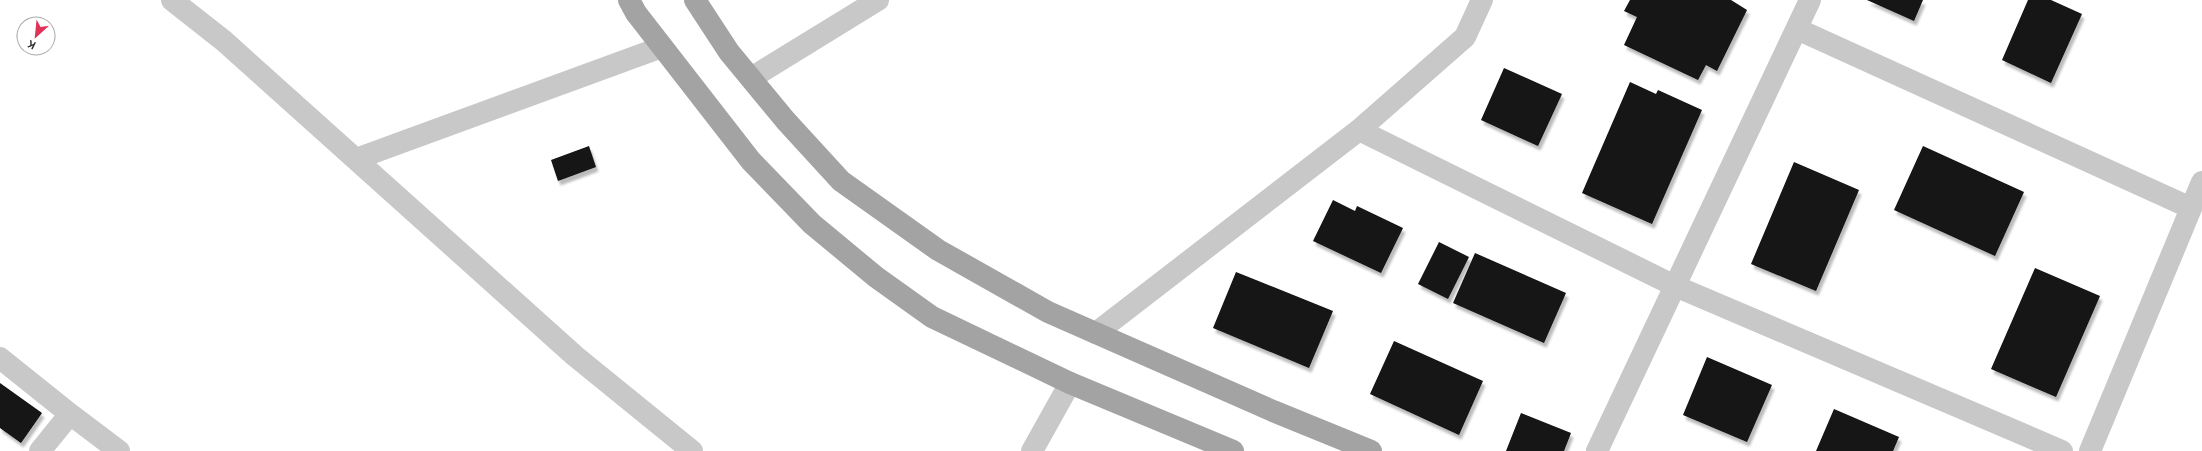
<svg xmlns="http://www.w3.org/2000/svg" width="2202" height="451" font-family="Overpass,sans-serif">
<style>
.building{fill:#121212;filter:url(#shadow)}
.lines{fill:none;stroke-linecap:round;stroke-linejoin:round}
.minor{stroke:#c8c8c8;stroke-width:22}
.primary{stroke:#a3a3a3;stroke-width:22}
</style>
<defs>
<filter id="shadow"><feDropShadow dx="2.5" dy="4.5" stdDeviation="1" flood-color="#0004"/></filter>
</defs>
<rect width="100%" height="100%" fill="#fff"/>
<path class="building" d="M1630,0H1731L1747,10L1717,71L1706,65L1698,80L1624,45L1637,17L1624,11Z
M1867,0H1923L1914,21Z
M2028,0H2051L2082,14L2051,83L2002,60Z
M1504,68L1562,94L1538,146L1481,120Z
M1630,82L1656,94L1658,90L1702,110L1652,224L1582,193Z
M589,146L596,167L558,181L551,160Z
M1923,146L2024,192L1995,256L1894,210Z
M1794,162L1859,190L1816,291L1751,264Z
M1333,200L1355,211L1357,206L1403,228L1381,273L1313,241Z
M1439,242L1469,257L1448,299L1418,284Z
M1475,253L1566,293L1544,343L1453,303Z
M2035,268L2100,296L2056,397L1991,369Z
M1236,272L1333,311L1309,368L1213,328Z
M1394,341L1483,381L1459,435L1370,394Z
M1707,357L1772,385L1747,442L1683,415Z
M0,383L42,413L21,443L0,428Z
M1834,409L1899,437L1893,451H1816Z
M1521,413L1571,433L1564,451H1506Z"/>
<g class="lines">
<path class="minor" d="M172,0L224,41L575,356L692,451
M1797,29L2191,208
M751,78L878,0
M1359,130L1675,286L2062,451
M356,159L662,47
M1096,333L1359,130L1465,37L1482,0
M0,358L70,414L40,451
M70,414L119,451
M1032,451L1070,383
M1597,451L1810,0
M2090,451L2202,182"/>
<path class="primary" d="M629,0L636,13L751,161L812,224L876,277L932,317L1070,383L1233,451
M695,0L729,52L786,121L841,181L938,250L1048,312L1273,411L1371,451"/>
</g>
<g transform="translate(36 36) rotate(207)"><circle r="19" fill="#ffffff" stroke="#aaaaaa"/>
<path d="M0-3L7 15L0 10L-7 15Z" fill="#de3256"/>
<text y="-6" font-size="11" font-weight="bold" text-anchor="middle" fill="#2b2b2b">K</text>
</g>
</svg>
